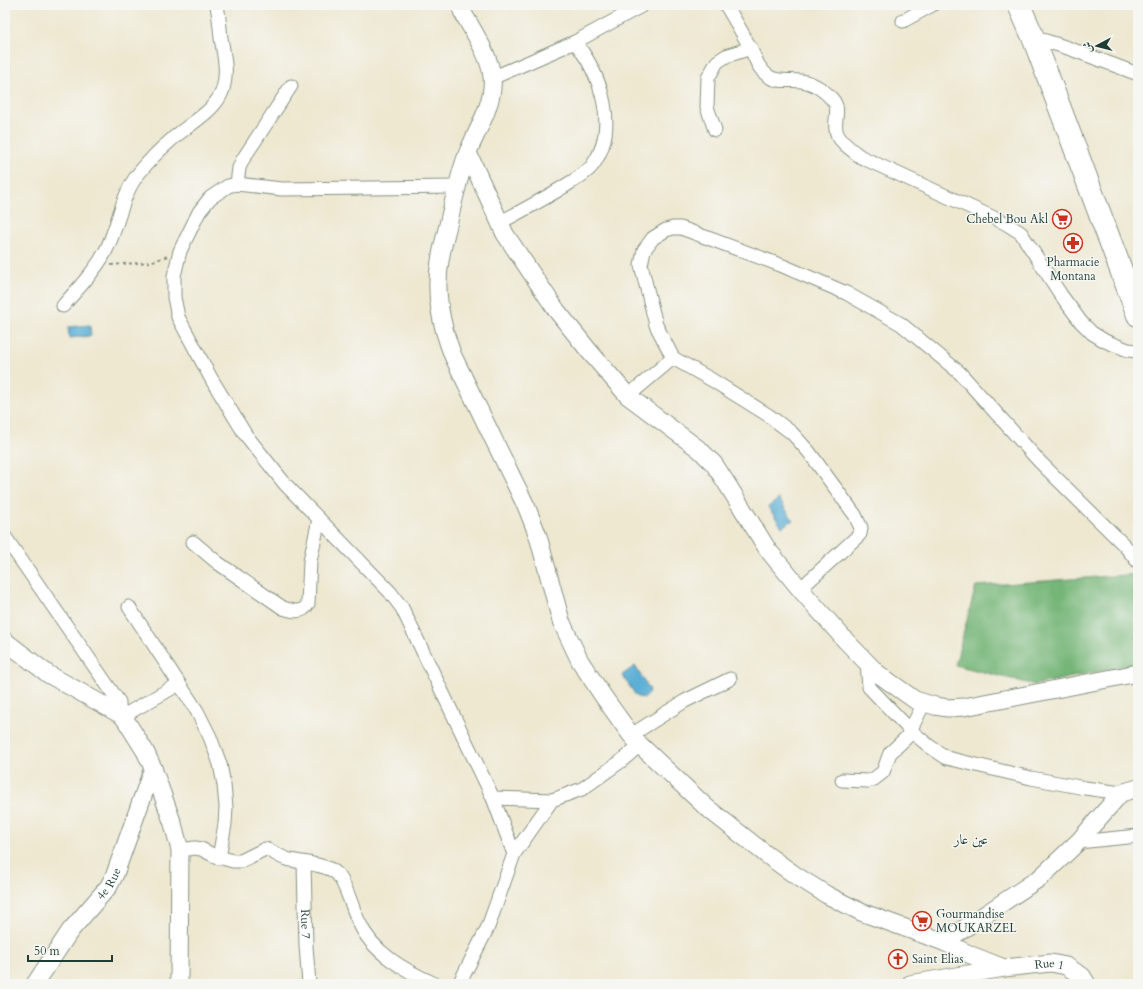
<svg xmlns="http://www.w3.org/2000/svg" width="1143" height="989" font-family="Cardo,Amiri,serif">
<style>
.forest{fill:#74b577;stroke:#4a7956}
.water{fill:#5aaed6;stroke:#3c7685}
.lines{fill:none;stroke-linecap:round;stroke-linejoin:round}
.minor-casing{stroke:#869282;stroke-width:15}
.tertiary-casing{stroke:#869282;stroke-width:19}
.trunk-casing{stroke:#869282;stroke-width:24}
.path{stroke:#869282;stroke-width:2;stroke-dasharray:3 3;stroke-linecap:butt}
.minor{stroke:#fff;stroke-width:13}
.tertiary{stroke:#fff;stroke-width:17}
.trunk{stroke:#fff;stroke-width:22}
.labels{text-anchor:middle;stroke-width:3;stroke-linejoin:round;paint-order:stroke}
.poi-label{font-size:12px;fill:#1f3d34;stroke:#f6f6f2;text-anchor:start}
.street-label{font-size:12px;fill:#1f3d34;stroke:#f6f6f2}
.quarter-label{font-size:14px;fill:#1f3d34;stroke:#f6f6f2}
</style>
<rect width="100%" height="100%" fill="#f6f6f2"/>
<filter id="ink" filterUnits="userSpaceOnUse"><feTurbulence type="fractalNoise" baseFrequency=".025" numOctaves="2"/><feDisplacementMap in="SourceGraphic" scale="8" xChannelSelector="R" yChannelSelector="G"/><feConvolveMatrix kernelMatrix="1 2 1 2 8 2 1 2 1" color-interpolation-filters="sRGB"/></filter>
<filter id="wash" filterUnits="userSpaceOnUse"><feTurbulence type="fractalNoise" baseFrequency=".012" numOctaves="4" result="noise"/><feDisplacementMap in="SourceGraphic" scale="16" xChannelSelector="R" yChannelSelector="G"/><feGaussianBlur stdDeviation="0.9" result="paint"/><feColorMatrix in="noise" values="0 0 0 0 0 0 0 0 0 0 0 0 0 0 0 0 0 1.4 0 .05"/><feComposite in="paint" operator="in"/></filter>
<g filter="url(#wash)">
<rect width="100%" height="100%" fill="#eee8d1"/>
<path class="forest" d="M1138,574V663L1035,685L955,665L976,586Z"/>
<path class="water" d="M90,325L91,336L69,338L68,327Z
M779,499L793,520L782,527L768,507Z
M635,666L650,690L645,698L637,697L622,675Z"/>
</g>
<g filter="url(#ink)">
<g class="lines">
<g class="minor-casing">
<g id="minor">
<path d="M726,5C734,19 743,33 750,48C756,58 757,68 768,76C779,84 794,78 806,82C815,84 826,92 832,99C842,110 832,122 837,134C842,144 852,150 861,157L1005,223L1021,233L1061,295L1081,322L1092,333L1105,341L1128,350L1138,351"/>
<path d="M903,21L932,5"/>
<path d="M1033,37L1068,48L1138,74"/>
<path d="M575,42L643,5"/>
<path d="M492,78L575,42C601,75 620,128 592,166C585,175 571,182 560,189C540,201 520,212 499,223"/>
<path d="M715,130L707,107L708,78L717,62L726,56L751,48"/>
<path d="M237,184L239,168L243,159L291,86"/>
<path d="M457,187L282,189L237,184L228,186L210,198L199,212L180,251L174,276V297L178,317L212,380L245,434L285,484L390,592L402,608L493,798L514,854"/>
<path d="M63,306C77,289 94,273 104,254C119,228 120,196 139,173C148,162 158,151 169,142C185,126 216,112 223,89C228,71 224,56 221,38C220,27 219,16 217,5"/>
<path d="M628,396L673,358"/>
<path d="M5,537L119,702V713"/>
<path d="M193,542L218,563L283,608C293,611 302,614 308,604L310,561L319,519"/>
<path d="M800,589L858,536L860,534L861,528L855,515L809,452L792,433L768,415L712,380L673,358L656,325L641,265L644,250L653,238L666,230L673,228H681L783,266L846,293L901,324L960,373L1040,462L1125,546L1138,562"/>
<path d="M129,607L197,711L210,737L220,764L224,785L226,807L225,824L219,858"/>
<path d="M867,663L869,687L910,730L929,746L947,758L1031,778L1085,788L1121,793"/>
<path d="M123,716L179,684"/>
<path d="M631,735L685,701L730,679"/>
<path d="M842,780L868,781L874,779L883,772L890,753L907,737L924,703"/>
<path d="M493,798L552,800"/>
<path d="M1078,842L1138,836"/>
<path d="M180,850L195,848L201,849L215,856L233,861H241L265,849C273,851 279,857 287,859C301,863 327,864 336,873C345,880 353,911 359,922C372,953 406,971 435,984"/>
<path id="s1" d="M304,863L306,946L309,984"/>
<path d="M459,984L488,927L514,854L552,800L582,789L620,762L640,745"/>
</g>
</g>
<g class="tertiary-casing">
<g id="tertiary">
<path d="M461,5L462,11C472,30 490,55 492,77C495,102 477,130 468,152C460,172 455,195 450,216C447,231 442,246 440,261C434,294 441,325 453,356L527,508L538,536L561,621L580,661L603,696L631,735L640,745L706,807L767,855L795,875L827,895L861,912L944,942L971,955L1004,968"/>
<path d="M468,153L505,234L557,311L589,351L628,396L700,450L714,464L727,484L768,550L800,589L846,641L877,673L915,700L935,706L948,708L964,707L1138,673"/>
<path d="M5,641L48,674L123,716L145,751L153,768L173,824L180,850L179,984"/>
<path d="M944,942L1041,877L1078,842L1121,793L1138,788"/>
<path id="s2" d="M35,984L70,931L109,886L115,874L153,768"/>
<path id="s3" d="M910,984L1004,968L1051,963L1066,966L1082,976L1087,984"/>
</g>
</g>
<g class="trunk-casing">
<path id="trunk" d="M1019,5L1033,37L1138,315"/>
</g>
<path class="path" d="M111,265L150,262L168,256"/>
<use href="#minor" class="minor"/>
<use href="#tertiary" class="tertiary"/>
<use href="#trunk" class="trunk"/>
</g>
</g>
<defs>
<g id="supermarket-ring" transform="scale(1)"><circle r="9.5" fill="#f6f6f2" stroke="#c8321e" stroke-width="1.5"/><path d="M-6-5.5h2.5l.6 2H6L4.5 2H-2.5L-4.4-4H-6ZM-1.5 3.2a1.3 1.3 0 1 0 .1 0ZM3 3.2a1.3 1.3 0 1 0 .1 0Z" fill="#c8321e"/></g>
<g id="pharmacy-ring" transform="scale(1)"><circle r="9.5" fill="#f6f6f2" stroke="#c8321e" stroke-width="1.5"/><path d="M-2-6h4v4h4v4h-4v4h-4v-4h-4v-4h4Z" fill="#c8321e"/></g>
<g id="church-ring" transform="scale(1)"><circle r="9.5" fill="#f6f6f2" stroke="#c8321e" stroke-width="1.5"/><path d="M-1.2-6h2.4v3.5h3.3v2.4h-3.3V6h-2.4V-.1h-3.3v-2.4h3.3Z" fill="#c8321e"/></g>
</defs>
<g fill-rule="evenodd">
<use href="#supermarket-ring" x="1062" y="219"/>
<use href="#pharmacy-ring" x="1073" y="243"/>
<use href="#supermarket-ring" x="922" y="921"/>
<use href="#church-ring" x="898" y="959"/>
</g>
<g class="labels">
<g class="poi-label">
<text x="1048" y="223" text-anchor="end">Chebel Bou Akl</text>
<text x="1073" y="266" text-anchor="middle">Pharmacie<tspan x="1073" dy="14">Montana</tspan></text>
<text x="936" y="918">Gourmandise<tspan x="936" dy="14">MOUKARZEL</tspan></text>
<text x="912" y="963">Saint Elias</text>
</g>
<g class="street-label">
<text dy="4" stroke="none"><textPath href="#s2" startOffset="125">4e Rue</textPath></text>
<text dy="4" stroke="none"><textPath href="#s1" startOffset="61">Rue 7</textPath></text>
<text dy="4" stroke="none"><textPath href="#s3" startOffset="141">Rue 1</textPath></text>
</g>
<g class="quarter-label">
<text x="971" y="844">عين عار</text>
</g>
</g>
<rect width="1143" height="989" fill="none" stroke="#f6f6f2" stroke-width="20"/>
<g transform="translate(1097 46) rotate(263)" stroke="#f6f6f2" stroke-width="3" paint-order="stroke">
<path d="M0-3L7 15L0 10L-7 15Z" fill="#1f3d34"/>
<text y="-6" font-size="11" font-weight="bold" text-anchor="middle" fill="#1f3d34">ش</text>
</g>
<path d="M28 955v6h84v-6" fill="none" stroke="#1f3d34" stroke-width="2"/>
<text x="34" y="955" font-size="12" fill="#1f3d34" stroke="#f6f6f2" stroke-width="3" paint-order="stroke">50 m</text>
</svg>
